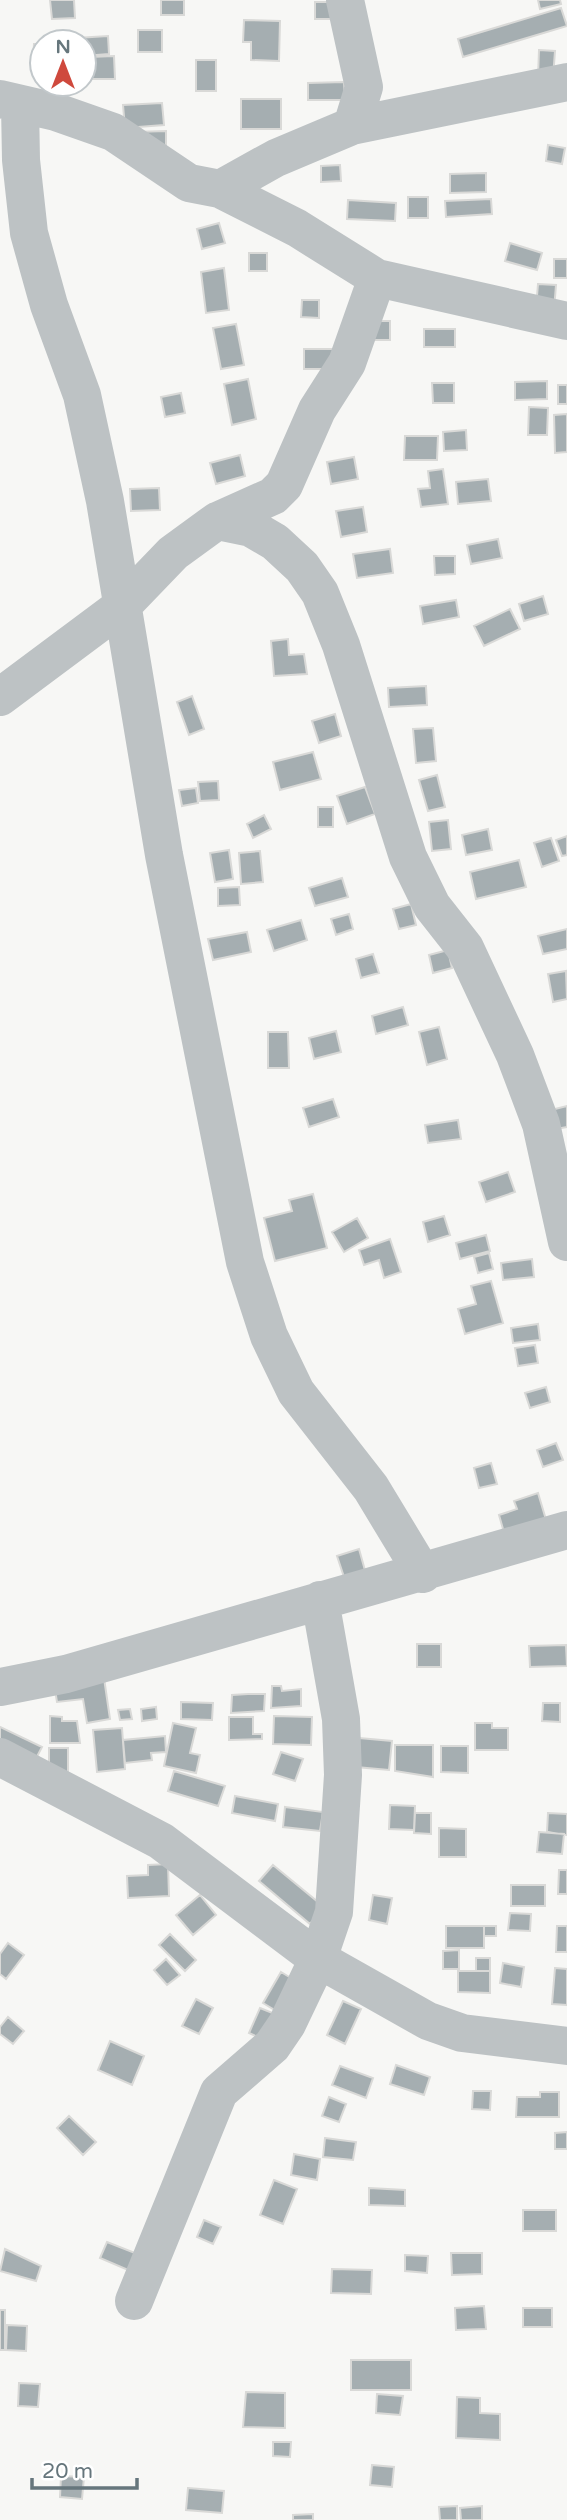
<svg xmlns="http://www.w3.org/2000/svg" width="567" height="2520" font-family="'Varela Round',sans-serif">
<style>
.building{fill:#a5aeb1;stroke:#d9d9d7;stroke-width:2}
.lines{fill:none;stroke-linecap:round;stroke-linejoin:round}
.minor{stroke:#bdc2c4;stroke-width:38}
</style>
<rect width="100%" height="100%" fill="#f7f7f5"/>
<path class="building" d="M50,0H74L75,18L52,19Z
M161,0H184V15H161Z
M538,0H560L561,4L540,9Z
M315,2H333V19H315Z
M561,8L567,26L463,57L458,39Z
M244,20L280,21L279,61L251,60V42H243Z
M138,30H162V52H138Z
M108,36L109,54L84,56V42H76V38Z
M34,44H42V64H33Z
M539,50L555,51L553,78L538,77Z
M114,56L115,79H90L89,57Z
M196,60H216V91H196Z
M344,82L345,100H308V83Z
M241,99H281V129H241Z
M162,103L164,125L125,128L123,105Z
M166,131V147L134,132Z
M548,145L565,148L562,164L546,161Z
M340,165L341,181L321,182V166Z
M486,173V192L450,193V174Z
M408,197H428V218H408Z
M491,199L492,214L446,217L445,201Z
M348,200L396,203L395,221L347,219Z
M219,223L225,243L202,249L197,229Z
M510,243L542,253L537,270L505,261Z
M249,253H267V271H249Z
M554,259H567V278H554Z
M224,268L229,310L206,313L201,272Z
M538,284L556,285L554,310L536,308Z
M302,300H319V318L301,317Z
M370,321H390V340H370Z
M236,324L244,365L221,369L213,328Z
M424,329H455V347H424Z
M304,349H340V369H304Z
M248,379L256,419L232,425L224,384Z
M547,381V399L515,400V382Z
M432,383H454V403H433Z
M558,385H567V404H558Z
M181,393L185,413L165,417L161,397Z
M529,407L548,408L547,435H528Z
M567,414V452L555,453L554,415Z
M466,430L467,450L444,451L443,432Z
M405,436H438L437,460H404Z
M240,455L245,476L216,484L210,463Z
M354,457L358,479L331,484L327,462Z
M443,469L448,504L421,507L418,489L430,488L428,471Z
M488,479L491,501L458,504L456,482Z
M159,488L160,510L131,511L130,489Z
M363,507L367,532L341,537L336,511Z
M498,539L502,558L471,564L467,545Z
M390,549L393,573L357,578L353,554Z
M434,556H455V574L435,575Z
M543,596L548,614L524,621L519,604Z
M456,600L459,617L423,624L420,606Z
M510,609L520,629L484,646L474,626Z
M288,639L289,655L304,654L307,674L274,676L271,641Z
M426,686L427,705L389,707L388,688Z
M192,696L204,729L189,735L177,702Z
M335,714L341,736L319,743L312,721Z
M433,728L436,761L416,763L413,729Z
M313,752L321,779L280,790L273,762Z
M437,775L445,807L428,811L419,780Z
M218,781L219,800L200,801L198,782Z
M365,787L375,814L347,824L337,796Z
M196,788L198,803L182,806L179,790Z
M318,807H333V827H318Z
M264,815L271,829L253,838L247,824Z
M448,820L451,849L432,851L429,822Z
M488,829L492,850L466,855L462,835Z
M567,836V855L562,856L556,840Z
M551,838L559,861L542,867L534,843Z
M229,850L233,879L215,882L210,853Z
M260,851L263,882L241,884L239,853Z
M519,860L526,887L476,899L470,872Z
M342,878L348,897L315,906L309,888Z
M239,887L240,905L218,906V888Z
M411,904L416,925L399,929L393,909Z
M349,914L353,929L336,935L331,919Z
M301,920L307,940L274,951L267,930Z
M567,929V949L543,954L538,936Z
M247,932L251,952L213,960L208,939Z
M448,950L452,968L433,973L429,955Z
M373,954L379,973L361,978L356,959Z
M566,971L567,999L553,1002L548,974Z
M403,1007L408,1025L376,1034L372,1016Z
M439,1027L447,1059L427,1065L419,1032Z
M336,1031L341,1052L314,1059L309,1038Z
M268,1032H288L289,1068H268Z
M333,1099L339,1117L309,1127L303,1108Z
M567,1106V1127L556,1129L551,1110Z
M458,1120L461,1139L428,1143L425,1125Z
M508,1172L515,1192L486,1202L479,1182Z
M313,1194L327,1248L275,1261L264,1218L292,1211L289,1200Z
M444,1216L450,1235L428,1242L423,1222Z
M357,1218L368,1238L344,1252L332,1232Z
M486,1235L490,1251L460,1259L456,1243Z
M390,1239L401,1272L384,1278L379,1260L364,1265L359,1250Z
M489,1253L493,1269L478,1273L474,1257Z
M532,1259L534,1277L503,1280L501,1263Z
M491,1281L503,1323L465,1334L458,1309L476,1304L471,1286Z
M538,1324L540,1340L513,1343L511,1328Z
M535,1345L538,1363L518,1366L515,1348Z
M546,1387L550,1402L530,1408L525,1393Z
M556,1443L563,1460L543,1467L537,1450Z
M491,1463L497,1484L479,1488L474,1468Z
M538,1493L547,1523L505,1536L499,1515L517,1509L514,1501Z
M359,1549L366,1574L345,1580L337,1556Z
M417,1644H441V1667H417Z
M566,1645L567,1666L530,1667L529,1646Z
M104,1678L110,1719L87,1723L83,1699L57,1702L54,1684Z
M272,1686H281L282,1691L301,1689V1706L271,1708Z
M248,1694H265L264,1711L231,1713L232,1695Z
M181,1702L213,1703L212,1720L181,1719Z
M543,1703H560V1722L542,1721Z
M156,1707L157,1719L142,1721L141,1709Z
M130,1709L132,1719L120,1720L118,1710Z
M50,1716L62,1717V1721H77L80,1743H50Z
M274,1716L312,1717L311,1745L273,1744Z
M229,1717H253V1734H262V1739L229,1740Z
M173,1723L196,1728L190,1753L200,1755L196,1773L164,1766Z
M475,1723H492V1728H508V1750H475Z
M0,1727L42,1747L30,1770L0,1755Z
M122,1728L125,1769L97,1772L93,1730Z
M165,1736L166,1752L151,1753L152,1760L125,1763L123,1740Z
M359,1738L392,1741L389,1770L356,1767Z
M395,1745H433V1777L395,1771Z
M441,1746H468V1773L441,1772Z
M49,1748H68V1778H49Z
M281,1752L303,1759L295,1781L273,1774Z
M174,1771L225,1786L218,1806L168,1791Z
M235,1796L278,1804L275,1821L232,1813Z
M390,1805L415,1806L414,1830L389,1829Z
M285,1807L323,1812L320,1831L283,1827Z
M415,1813H431V1834L414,1833Z
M548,1813L567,1814V1835L547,1832Z
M439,1828L466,1829V1857H439Z
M539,1832L564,1834L562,1854L537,1852Z
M168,1864L169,1896L128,1898L127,1876L148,1875V1865Z
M273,1865L324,1907L310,1924L259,1881Z
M559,1870H567V1894H558Z
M511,1885H545V1906H511Z
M200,1895L216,1915L193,1935L176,1915Z
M373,1895L392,1898L387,1924L369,1920Z
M510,1913L531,1914L530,1931L508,1930Z
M446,1926H484V1948H446Z
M484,1926H496V1936H484Z
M557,1926H567V1952H556Z
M170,1934L196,1960L185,1971L159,1945Z
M8,1943L24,1955L6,1979L0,1974V1954Z
M459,1950V1969H443V1951Z
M476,1958H490V1971H476Z
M166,1959L180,1975L167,1985L154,1970Z
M503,1963L524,1967L521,1987L500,1983Z
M555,1968L567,1969V2005L552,2004Z
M458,1971H490V1993L458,1992Z
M281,1972L301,1984L283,2015L263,2003Z
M196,1999L213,2008L199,2034L182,2026Z
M343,2001L361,2009L345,2044L327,2035Z
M260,2008L280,2016L269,2042L249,2033Z
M8,2017L24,2031L13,2044L0,2034V2027Z
M110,2041L144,2056L132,2085L98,2070Z
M396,2065L430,2077L424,2095L390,2084Z
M340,2066L373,2078L366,2098L332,2085Z
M473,2091H491L490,2110L472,2109Z
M540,2092H559V2117H516L517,2097H540Z
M329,2097L346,2104L339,2122L322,2116Z
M69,2116L96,2142L83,2155L57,2128Z
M567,2132V2149H555V2133Z
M325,2138L356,2142L353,2160L323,2157Z
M294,2154L320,2159L317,2180L291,2175Z
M274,2180L297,2189L283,2224L260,2215Z
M369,2188L405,2190V2206L369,2205Z
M523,2210H556V2231H523Z
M204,2220L221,2227L213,2244L197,2237Z
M107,2242L135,2253L128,2270L100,2258Z
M5,2249L41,2266L36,2281L0,2271Z
M451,2253H482V2274L452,2275Z
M405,2255L428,2256L427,2273L405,2271Z
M332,2269L372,2270L371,2294L331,2293Z
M484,2306L486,2329L456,2330L455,2308Z
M523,2308H552V2327H523Z
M0,2310H5V2350H0Z
M7,2325L27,2326L26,2351L6,2350Z
M351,2360H411V2390H351Z
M19,2383L40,2384L38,2407L18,2406Z
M246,2392L285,2393V2428L243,2427Z
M377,2394L403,2396L400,2415L376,2413Z
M457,2397L480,2398V2413L500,2414V2440L456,2438Z
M273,2442H291L290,2457L273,2456Z
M372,2465L394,2467L392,2487L370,2485Z
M61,2476L84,2477L82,2499L60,2497Z
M188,2488L224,2491L222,2513L186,2510Z
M457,2506V2520H440L439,2507Z
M482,2506V2520H461L460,2508Z
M313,2514V2520H293V2515Z"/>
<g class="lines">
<path class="minor" d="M0,99L56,112L113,132L189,183L220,189L297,228L377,278L567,321
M20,105L21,160L29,233L49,305L82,395L105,501L164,855L245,1262L269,1336L296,1392L371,1488L423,1574
M352,126L567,82
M220,189L276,158L352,126L364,87L345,0
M217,521L251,528L275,542L302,567L320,593L341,645L408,857L432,906L465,948L515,1055L541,1124L567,1242
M0,697L122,606L173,553L217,521L273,496L284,485L317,410L347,363L377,278
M0,1687L66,1674L567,1530
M0,1757L161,1841L318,1959L428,2021L462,2033L567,2046
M134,2301L219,2092L272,2046L287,2024L318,1959L334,1912L343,1775L341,1719L320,1600"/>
</g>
<g transform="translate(63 63)"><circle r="33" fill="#ffffff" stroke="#c2c8cb" stroke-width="2"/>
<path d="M0-5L12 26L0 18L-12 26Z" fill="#cf493d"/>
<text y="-10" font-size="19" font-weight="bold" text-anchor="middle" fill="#66767c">N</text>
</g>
<path d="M32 2478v10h105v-10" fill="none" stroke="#66767c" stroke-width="3.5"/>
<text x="42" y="2478" font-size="21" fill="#66767c" stroke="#ffffff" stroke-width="5" paint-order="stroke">20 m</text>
</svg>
